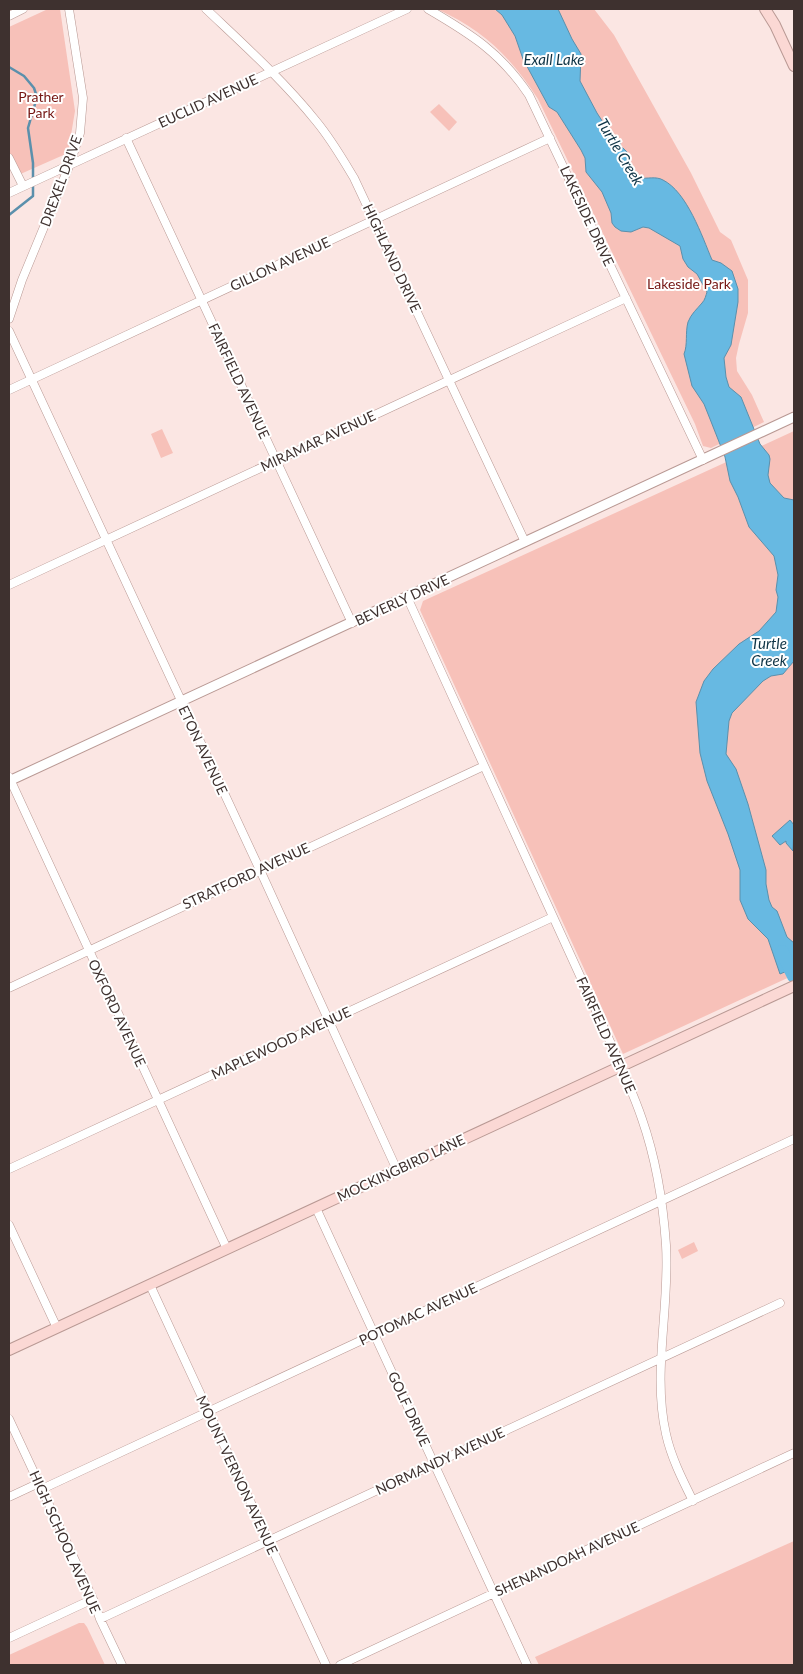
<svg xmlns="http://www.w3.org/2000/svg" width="803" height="1674" font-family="Lato,sans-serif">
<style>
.green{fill:#f7c1b9}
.water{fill:#67b9e2;stroke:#5b90ac}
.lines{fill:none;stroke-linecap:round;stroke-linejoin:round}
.stream{stroke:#5b90ac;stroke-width:2.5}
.river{stroke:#67b9e2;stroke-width:14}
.minor-casing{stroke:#b99994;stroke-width:9}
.tertiary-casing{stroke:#b99994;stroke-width:11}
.secondary-casing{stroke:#b99994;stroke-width:12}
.minor{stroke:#fff;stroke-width:8}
.tertiary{stroke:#fff;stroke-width:9}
.secondary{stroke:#fbd8d4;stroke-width:10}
.labels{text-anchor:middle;stroke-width:4;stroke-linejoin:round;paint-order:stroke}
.park-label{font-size:14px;fill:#751613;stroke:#fff}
.street-label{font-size:14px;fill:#3e312f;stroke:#fff}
.water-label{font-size:15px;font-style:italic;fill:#0f3446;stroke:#fff}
</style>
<rect width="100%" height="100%" fill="#fbe6e3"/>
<path class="green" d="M48,9H60L75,111L68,153L16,176L9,154V27Z
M437,9H594L614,35L691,173L720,232L731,240L748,280V313L739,344L736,358L737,371L752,395L764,422L711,448L703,446L695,424L538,99C511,57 483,30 437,9Z
M439,104L457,122L449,131L430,112Z
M162,429L173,453L161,458L151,434Z
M794,431V975L623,1054L420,610L423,601Z
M694,1242L698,1251L682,1259L678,1250Z
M794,1541V1665H539L535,1657Z
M79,1623H84L87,1627L105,1665H9V1655Z"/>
<path class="water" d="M495,9H558L572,39L581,54L580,81L597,113L610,133L619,140L621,146L627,152L631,169L639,178C647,179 656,176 663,180C687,192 702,236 712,260L721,263L732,271L738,289V302L731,345L724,358L726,377L729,387L741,397L760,444L769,455L770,459L768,475L770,483L784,498L794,500V661L783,674L771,676L763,681L732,713L729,721L726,754L736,769L748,804L766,870V884L769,900L772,907L777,911L787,937L794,943V968L780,974L768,939L748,919L740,900V870L728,834L707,781L700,753L696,702L704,681L713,669L739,644L759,631L776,612L778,597L776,590L778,575L774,556L749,527L738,497L730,481L725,457L710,419L704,404L692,386L684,354C688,344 685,333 688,322C691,314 697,309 702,303C705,300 706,295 707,292L697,274L688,267L683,259L680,246L649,228L643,227L631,232L621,231L615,227L612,223L611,213L602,192L586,172L585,158L581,150L557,112L549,107L523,59L515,36L502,15Z
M790,820L794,825L793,851L786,843V841L780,845L772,836Z"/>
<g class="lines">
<path class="stream" d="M9,67L24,76L34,88L37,97L28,128L33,163V196L9,215"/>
<path class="river" d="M782,952L794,976"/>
<g class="minor-casing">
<path id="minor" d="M206,9C244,45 283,80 316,121C331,139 342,158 354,178L525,542
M428,9C471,34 501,53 529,95L703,460
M9,16L23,9
M126,138L352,623
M9,158L23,186
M9,193L407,9
M9,319L22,280L70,164L80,133L83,98L69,9
M9,331L260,870L397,1170
M9,390L550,138
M9,585L626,298
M407,597L618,1059C626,1079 635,1098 642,1119C656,1159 663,1202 666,1245C670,1308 652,1372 666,1434C671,1457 682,1479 693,1501
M9,777L227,1249
M9,988L484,766
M9,1169L553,917
M316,1208L527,1665
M9,1225L57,1328
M150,1285L326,1665
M9,1419L93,1599L100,1619L122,1665
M42,1489L794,1139
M9,1497L39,1483
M100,1619L780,1303
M9,1638L93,1599
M340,1665L794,1453"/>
</g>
<g class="tertiary-casing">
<path id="tertiary" d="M9,781L794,417"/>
</g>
<g class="secondary-casing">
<path id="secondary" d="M765,9L775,25L794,66
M9,1350L794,986"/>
</g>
<use href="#minor" class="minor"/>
<use href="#tertiary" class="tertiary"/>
<use href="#secondary" class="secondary"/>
</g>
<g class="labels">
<g class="park-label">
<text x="41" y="102">Prather<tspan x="41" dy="16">Park</tspan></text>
<text x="689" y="289">Lakeside Park</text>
</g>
<g class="street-label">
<text transform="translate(208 101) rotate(-25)" y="5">EUCLID AVENUE</text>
<text transform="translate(61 181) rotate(-70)" y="5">DREXEL DRIVE</text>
<text transform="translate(587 216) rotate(65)" y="5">LAKESIDE DRIVE</text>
<text transform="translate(392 258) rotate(65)" y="5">HIGHLAND DRIVE</text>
<text transform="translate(280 264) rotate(-25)" y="5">GILLON AVENUE</text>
<text transform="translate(239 381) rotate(65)" y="5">FAIRFIELD AVENUE</text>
<text transform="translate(318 441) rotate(-25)" y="5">MIRAMAR AVENUE</text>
<text transform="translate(402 600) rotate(-25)" y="5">BEVERLY DRIVE</text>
<text transform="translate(203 750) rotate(65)" y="5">ETON AVENUE</text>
<text transform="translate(246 876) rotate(-25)" y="5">STRATFORD AVENUE</text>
<text transform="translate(117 1013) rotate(65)" y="5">OXFORD AVENUE</text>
<text transform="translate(606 1035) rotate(66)" y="5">FAIRFIELD AVENUE</text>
<text transform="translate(281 1043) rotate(-25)" y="5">MAPLEWOOD AVENUE</text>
<text transform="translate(401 1168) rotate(-25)" y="5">MOCKINGBIRD LANE</text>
<text transform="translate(418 1314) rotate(-25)" y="5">POTOMAC AVENUE</text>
<text transform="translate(409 1409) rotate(65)" y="5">GOLF DRIVE</text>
<text transform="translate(440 1461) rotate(-25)" y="5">NORMANDY AVENUE</text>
<text transform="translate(237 1475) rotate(65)" y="5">MOUNT VERNON AVENUE</text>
<text transform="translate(65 1542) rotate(66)" y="5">HIGH SCHOOL AVENUE</text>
<text transform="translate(567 1559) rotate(-25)" y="5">SHENANDOAH AVENUE</text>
</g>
<g class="water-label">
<text x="554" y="65">Exall Lake</text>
<text transform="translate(620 152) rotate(59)" y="5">Turtle Creek</text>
<text x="769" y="649">Turtle<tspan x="769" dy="17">Creek</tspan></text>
</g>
</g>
<rect width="803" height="1674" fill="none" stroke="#3e312f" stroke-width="20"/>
</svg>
